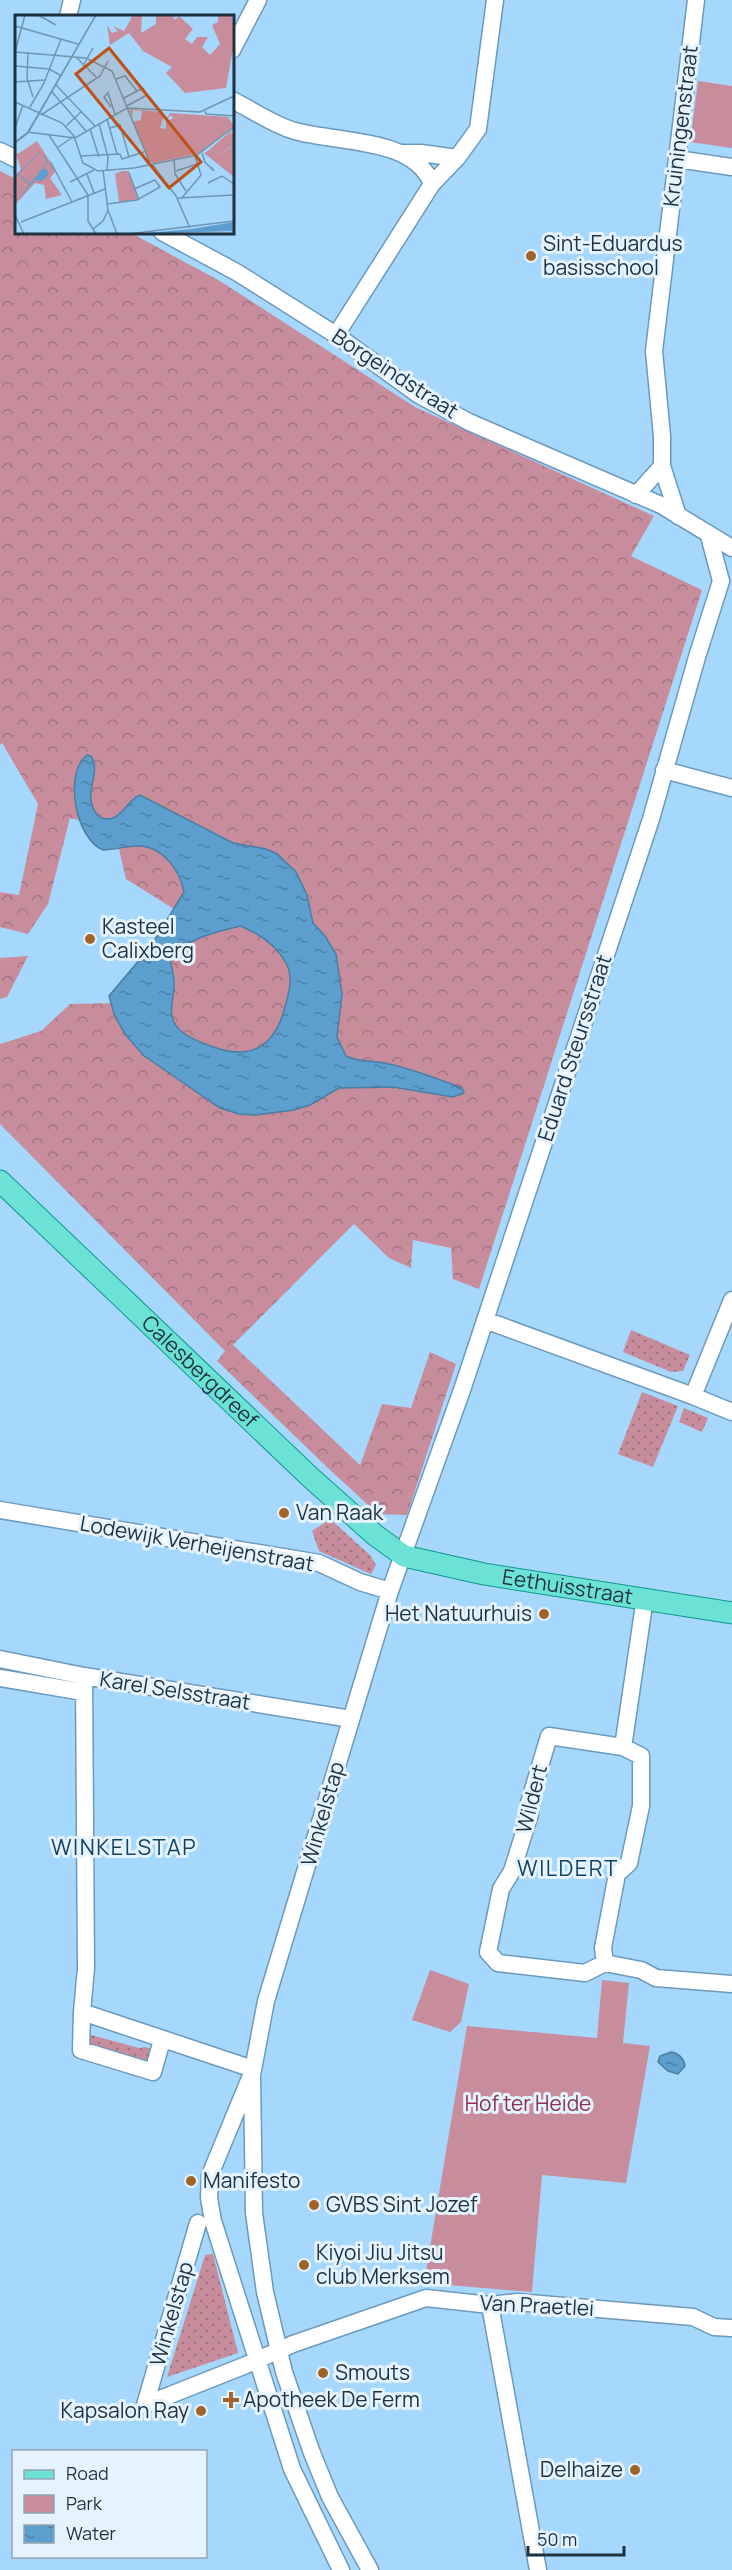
<svg xmlns="http://www.w3.org/2000/svg" width="732" height="2570" font-family="Manrope,sans-serif">
<style>
.grass{fill:url(#grass-dots)}
.forest{fill:url(#forest-crowns)}
.park{fill:#c88d9c}
.water{fill:url(#water-ripples);stroke:#497da2;stroke-width:1.5;fill-rule:evenodd}
.lines{fill:none;stroke-linecap:round;stroke-linejoin:round}
.minor-casing{stroke:#6b9abd;stroke-width:19}
.major-casing{stroke:#0f978e;stroke-width:23}
.minor{stroke:#fff;stroke-width:16}
.major{stroke:#6be2d5;stroke-width:21}
.poi-dot{fill:#a16428;stroke:#e5f3ff;stroke-width:2}
.labels{text-anchor:middle;stroke-width:6;stroke-linejoin:round;paint-order:stroke}
.street-label{font-size:21px;fill:#1d313f;stroke:#e5f3ff}
.poi-label{font-size:21px;fill:#1d313f;stroke:#e5f3ff;text-anchor:start}
.park-label{font-size:21px;fill:#8c3050;stroke:#e5f3ff}
.neighbourhood-label{font-size:22px;letter-spacing:1.5px;fill:#0f3f5e;stroke:#e5f3ff}
.inset-road{fill:none;stroke:#6f95b1;stroke-width:1.5}
.view{fill:#bf5116;fill-opacity:0.15;stroke:#bf5116;stroke-width:3}
.inset-edge{fill:none;stroke:#1d313f;stroke-width:3}
</style>
<defs>
<pattern id="grass-dots" width="8" height="8" patternUnits="userSpaceOnUse" patternTransform="scale(1.5)"><rect width="8" height="8" fill="#c88d9c"/><path d="M2 2h.1M6 6h.1" fill="none" stroke="#a27481" stroke-width="1.8" stroke-linecap="round"/></pattern>
<pattern id="forest-crowns" width="20" height="18" patternUnits="userSpaceOnUse" patternTransform="scale(1.5)"><rect width="20" height="18" fill="#c88d9c"/><path d="M2 6a3 3 0 1 1 6 0M12 15a3 3 0 1 1 6 0" fill="none" stroke="#a27481"/></pattern>
<pattern id="water-ripples" width="26" height="14" patternUnits="userSpaceOnUse" patternTransform="scale(1.5)"><rect width="26" height="14" fill="#5c9ecd"/><path d="M2 4q2-2 4 0t4 0M15 11q2-2 4 0t4 0" fill="none" stroke="#4b81a8"/></pattern>
</defs>
<rect width="100%" height="100%" fill="#a6d7fd"/>
<path class="grass" d="M631,1330L690,1355L683,1371L671,1372L623,1352Z
M642,1392L678,1406L653,1467L618,1454Z
M684,1408L708,1418L702,1432L679,1422Z
M330,1519L370,1555L376,1565L371,1574L319,1551L312,1531Z
M84,2033L139,2048L145,2047L156,2050L152,2065L86,2048Z
M213,2254L238,2353L167,2377L205,2255Z"/>
<path class="forest" d="M0,171L16,179V232L131,233L220,281L415,407L654,516L631,556L702,590L479,1289L453,1279L451,1248L413,1240L411,1268L389,1258L354,1224L233,1345L360,1465L382,1404L411,1408L430,1352L456,1364L407,1515L378,1514L329,1469L217,1361L225,1351L0,1124V1044L41,1031L70,1004L123,1003L190,919L126,879L114,828L70,818L48,904L28,934L0,927V892L19,895L38,804L2,743L0,745Z
M28,956L7,997L0,999V958Z"/>
<path class="park" d="M698,81L732,86V148L690,142Z
M430,1970L469,1984L461,2022L450,2032L412,2020Z
M602,1980L629,1983L623,2043L650,2046L626,2183L542,2175L532,2292L424,2283L467,2026L597,2038Z"/>
<path class="water" d="M87,755L91,756C103,775 79,795 99,817C120,826 124,802 140,795L233,843L266,849L277,854L296,872L307,895L313,923L325,936L336,954L342,994L337,1037L346,1056C360,1063 374,1060 389,1064C413,1069 438,1079 462,1088L464,1093L453,1097L393,1087L339,1088L310,1105L294,1110L256,1115L239,1114L220,1108L143,1055L125,1034L114,1014L109,996L151,946L184,892C180,871 164,848 141,846C129,845 116,850 103,850C76,840 63,773 87,755ZM240,926C258,933 276,945 286,963C293,976 290,990 286,1003C275,1050 249,1062 205,1044C195,1040 180,1033 175,1024C167,1011 175,997 174,983C174,975 172,968 170,960C188,937 213,933 240,926Z
M671,2052C678,2053 684,2058 685,2066L678,2074L668,2071L658,2062L660,2056Z"/>
<g class="lines">
<g class="minor-casing">
<path id="minor" d="M68,16L72,0
M232,50L258,0
M232,100C253,110 273,125 295,131C337,143 414,137 432,184
M0,151L16,159
M402,153H421L457,158
M677,159L732,167
M162,232L238,273L336,335L419,395L469,422L661,505L732,548
M336,335L432,184L457,158L478,129L495,0
M636,495L662,466
M678,516L662,466V436L654,351L696,0
M664,770L732,788
M732,1300L693,1396L732,1412
M485,1320L693,1396
M0,1510L319,1563L360,1582L390,1591
M0,1659L84,1676L351,1719
M84,1676L86,1968L82,2012L253,2069
M0,1678L83,1692
M623,1747L641,1756V1806L629,1863L617,1874L603,1948L605,1963L585,1973L498,1963L488,1952L501,1889L512,1871L530,1814L529,1803L549,1736L623,1747L645,1598
M605,1963L641,1970L656,1978L732,1984
M82,2012L81,2050L153,2072L162,2040
M250,2078L210,2175L209,2198L213,2221L292,2469L341,2570
M490,2305L538,2570
M145,2405L246,2365L293,2344L426,2298L490,2305L517,2302L693,2317L714,2327L732,2328
M145,2405L198,2223
M370,2570L330,2497L312,2453L284,2372L265,2292L254,2213L252,2075L266,2001L390,1591L462,1390L651,819L697,657L721,581L709,536"/>
</g>
<g class="major-casing">
<g id="major">
<path id="s1" d="M0,1181L310,1477L375,1535L404,1556L484,1574L732,1613"/>
</g>
</g>
<use href="#minor" class="minor"/>
<use href="#major" class="major"/>
</g>
<g class="poi-dot">
<circle cx="531" cy="256" r="6"/>
<circle cx="90" cy="939" r="6"/>
<circle cx="284" cy="1513" r="6"/>
<circle cx="544" cy="1614" r="6"/>
<circle cx="191" cy="2181" r="6"/>
<circle cx="314" cy="2205" r="6"/>
<circle cx="304" cy="2265" r="6"/>
<circle cx="323" cy="2373" r="6"/>
<path d="M228 2391h6v6h6v6h-6v6h-6v-6h-6v-6h6z"/>
<circle cx="201" cy="2411" r="6"/>
<circle cx="635" cy="2470" r="6"/>
</g>
<g class="labels">
<g class="street-label">
<text transform="translate(681 126) rotate(-83)" y="7">Kruiningenstraat</text>
<text transform="translate(395 374) rotate(33)" y="7">Borgeindstraat</text>
<text transform="translate(575 1048) rotate(-72)" y="7">Eduard Steursstraat</text>
<text dy="7" stroke="none"><textPath href="#s1" startOffset="276">Calesbergdreef</textPath></text>
<text transform="translate(197 1544) rotate(10)" y="7">Lodewijk Verheijenstraat</text>
<text dy="7" stroke="none"><textPath href="#s1" startOffset="718">Eethuisstraat</textPath></text>
<text transform="translate(175 1691) rotate(9)" y="7">Karel Selsstraat</text>
<text transform="translate(532 1799) rotate(-76)" y="7">Wildert</text>
<text transform="translate(323 1814) rotate(-74)" y="7">Winkelstap</text>
<text transform="translate(537 2306) rotate(3)" y="7">Van Praetlei</text>
<text transform="translate(172 2314) rotate(-74)" y="7">Winkelstap</text>
</g>
<g class="poi-label">
<text x="543" y="251">Sint-Eduardus<tspan x="543" dy="24">basisschool</tspan></text>
<text x="102" y="934">Kasteel<tspan x="102" dy="24">Calixberg</tspan></text>
<text x="296" y="1520">Van Raak</text>
<text x="532" y="1621" text-anchor="end">Het Natuurhuis</text>
<text x="203" y="2188">Manifesto</text>
<text x="326" y="2212">GVBS Sint Jozef</text>
<text x="316" y="2260">Kiyoi Jiu Jitsu<tspan x="316" dy="24">club Merksem</tspan></text>
<text x="335" y="2380">Smouts</text>
<text x="243" y="2407">Apotheek De Ferm</text>
<text x="189" y="2418" text-anchor="end">Kapsalon Ray</text>
<text x="623" y="2477" text-anchor="end">Delhaize</text>
</g>
<g class="park-label">
<text x="528" y="2111">Hof ter Heide</text>
</g>
<g class="neighbourhood-label">
<text x="124" y="1855">WINKELSTAP</text>
<text x="568" y="1876">WILDERT</text>
</g>
</g>
<g transform="translate(15 15)">
<rect width="219" height="219" fill="#a6d7fd"/>
<path d="M219,118V129L206,139L194,135L211,120L215,129V119Z" fill="#c88d9c"/>
<path d="M118,0H127L126,18L141,9V0H157L160,5L164,1L178,14L170,24L177,29L182,22H193L187,32L195,40L205,29L197,10L203,7V0H217L219,28L211,73L170,78L151,58L157,52L128,36L114,18L95,30L92,10L97,18L103,16L98,11L109,16ZM115,94L147,97L149,99L145,113L151,114V107L158,103L156,100L150,106L155,98L213,102L219,111L185,138L138,148L134,146L118,107L126,105L127,96L118,95L117,103ZM219,113L215,119L219,129V162L189,138L194,135L206,139L216,132L211,120Z" fill="#c88d9c"/>
<path d="M205,8H219L210,73L204,72L199,61L183,49L186,34L196,42L207,28ZM22,126L41,156L35,163L47,180L31,184L29,170L20,168L0,190V160L6,154L0,137L3,139ZM107,156H114L123,185L104,187L100,159Z" fill="#c88d9c"/>
<path d="M23,138L32,143L29,154L33,155V160L27,166L20,165L1,187L14,170L4,160L0,162ZM24,138L33,146L15,169L4,159ZM219,207V216L122,219L176,214Z" fill="#5c9ecd" fill-rule="evenodd"/>
<path class="inset-road" d="M23,0L41,10M0,11L63,29M0,37L71,43L97,56L135,148M0,37L10,0M13,38L12,63L18,82M61,42L81,62M0,51L34,54L45,60M68,51L78,33M101,64L110,61L122,76M0,67L30,65M41,70L80,111M37,77L71,116M109,83L128,73M0,87L47,108L59,121L68,148L83,156L119,153L182,140L219,112M112,91L132,80L128,73M15,92L29,68L46,24M96,92L89,82L93,78L100,99M190,96L191,99L219,101M26,100L85,61L93,46M92,104L102,139M84,109L93,142L92,155M51,111L67,96M0,113L8,90M95,113L105,110L114,142M75,114L84,142M12,117L60,123L112,93L185,97L219,81M34,120L73,180M0,127L13,117L81,0M0,128L13,118L81,0M42,133L58,122M187,138L190,147L199,156L196,152M65,141L105,139L107,144L129,137M159,144L160,159L171,176M35,146L57,187M137,149L161,181L175,213M88,155L93,195L102,219M161,156L182,149M114,158L124,185M72,159L79,178M55,167L79,155M193,168L207,161L219,169M73,181V206L81,219M163,183L219,180M166,184L186,160L180,141M92,189L122,185L145,172L140,165L119,174M0,200L9,219M6,207L90,174M78,214L88,206L93,195M113,219L219,206"/>
<path class="view" d="M94,33L186,147L154,173L61,59Z"/>
<rect width="219" height="219" class="inset-edge"/>
</g>
<rect x="12" y="2450" width="195" height="108" fill="#e5f3ff" stroke="#95a5b2" stroke-width="1.5"/>
<rect x="24" y="2470" width="30" height="9" fill="#6be2d5" stroke="#95a5b2" stroke-width="1.5"/>
<text x="66" y="2480" font-size="18" fill="#1d313f">Road</text>
<rect x="24" y="2495" width="30" height="18" fill="#c88d9c" stroke="#95a5b2" stroke-width="1.5"/>
<text x="66" y="2510" font-size="18" fill="#1d313f">Park</text>
<rect x="24" y="2525" width="30" height="18" fill="url(#water-ripples)" stroke="#95a5b2" stroke-width="1.5"/>
<text x="66" y="2540" font-size="18" fill="#1d313f">Water</text>
<path d="M528 2546v9h96v-9" fill="none" stroke="#1d313f" stroke-width="3"/>
<text x="537" y="2546" font-size="18" fill="#1d313f" stroke="#e5f3ff" stroke-width="4.5" paint-order="stroke">50 m</text>
</svg>
